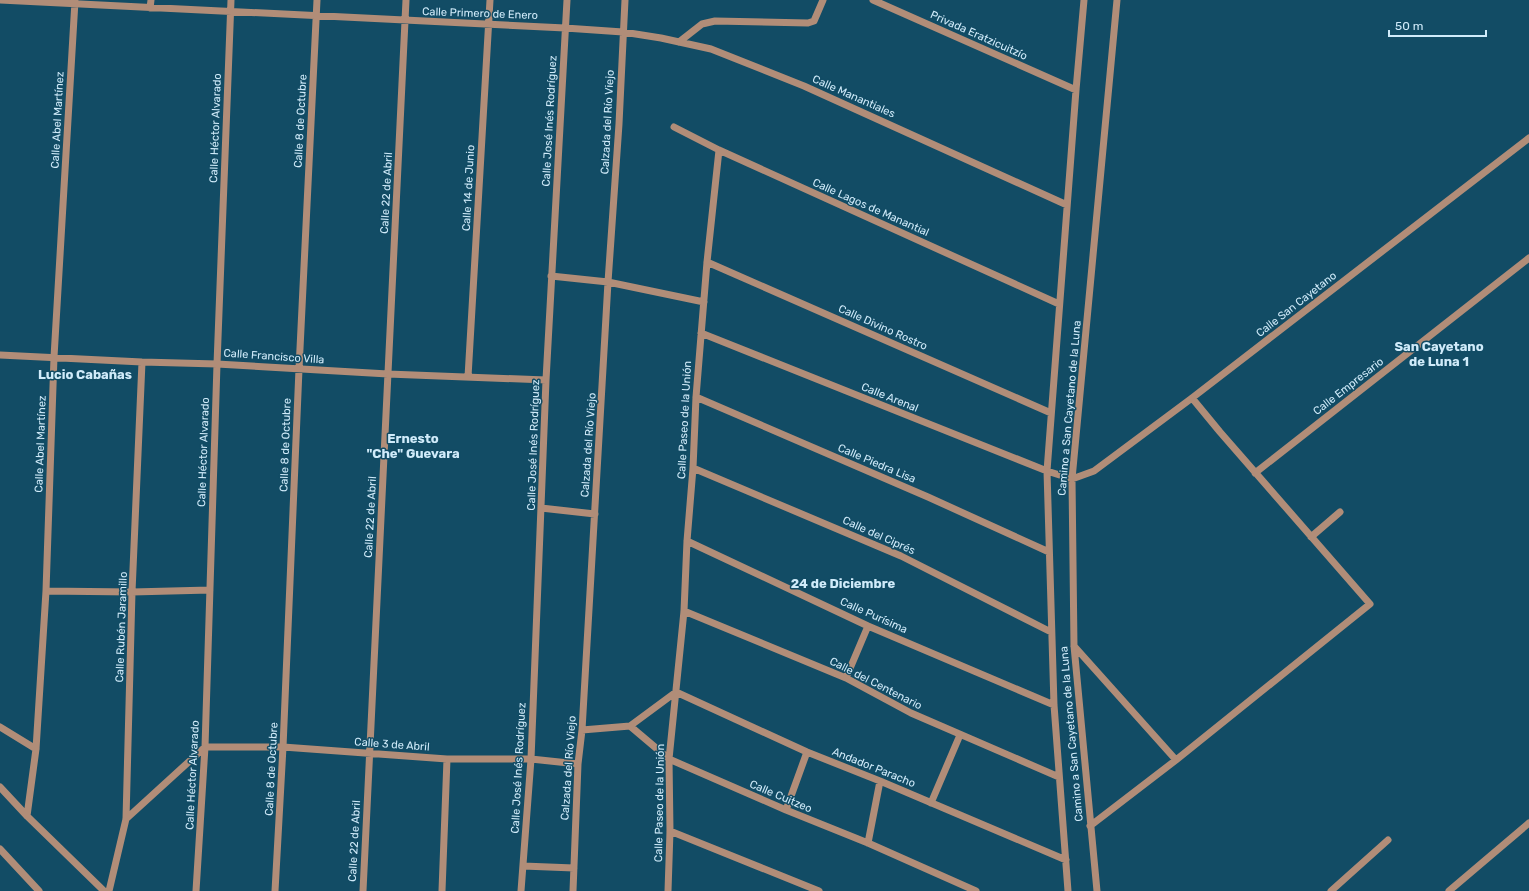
<svg xmlns="http://www.w3.org/2000/svg" width="1529" height="891" font-family="Rubik,sans-serif">
<style>
.lines{fill:none;stroke-linecap:round;stroke-linejoin:round}
.minor{stroke:#b18d78;stroke-width:7}
.labels{text-anchor:middle;stroke-width:3;stroke-linejoin:round;paint-order:stroke}
.street-label{font-size:11px;fill:#d0ebfa;stroke:#124c65}
.quarter-label{font-size:13px;font-weight:bold;fill:#d0ebfa;stroke:#124c65}
</style>
<rect width="100%" height="100%" fill="#124c65"/>
<g class="lines">
<path class="minor" d="M0,0L565,28L623,32L661,38L711,49L804,86L1067,205
M873,0L1076,90
M150,8L151,0
M679,42L702,24L715,21L808,23L814,21L823,0
M674,127L719,150L1059,304
M707,262L1051,413
M551,276L608,282L704,302
M701,333L1047,471L1072,479L1094,471L1192,398L1529,138
M0,355L142,362L217,364L388,374L546,380
M468,377L490,0
M696,397L928,497L1049,552
M693,468L901,556L1051,632
M1255,473L1529,258
M541,508L595,514
M1311,537L1340,512
M687,541L868,626L1054,705
M46,591L132,592L210,590
M684,611L846,678L911,713L1059,777
M1074,646L1176,760
M846,678L868,626
M630,726L676,692L807,752L880,781L1066,860
M0,727L36,749
M582,730L630,726L669,759L786,810L868,843L976,891
M0,787L27,816L104,891
M931,803L960,735
M786,810L807,752
M27,816L36,749L46,591L54,357L75,1
M126,819L205,747H283L447,759H531L578,764
M1090,826L1176,760L1370,604L1220,432L1192,398
M670,831L819,891
M868,843L880,781
M0,849L39,891
M523,866L574,868
M109,891L126,819L132,592L142,362
M196,891L205,747L217,364L231,0
M275,891L283,747L299,369L317,0
M363,891L406,0
M442,891L447,759
M521,891L531,759L546,380L567,0
M573,891L578,764L582,730L608,282L619,124L625,0
M668,891L670,831L669,759L684,611L687,541L693,468L696,397L707,262L719,150
M1068,891L1054,705L1047,471L1076,90L1084,0
M1097,891L1074,646L1072,479L1117,0
M1331,891L1388,840
M1449,891L1529,823"/>
</g>
<g class="labels">
<g class="street-label">
<text transform="translate(480 13) rotate(2)" y="4">Calle Primero de Enero</text>
<text transform="translate(979 35) rotate(24)" y="4">Privada Eratzicuitzío</text>
<text transform="translate(854 96) rotate(24)" y="4">Calle Manantiales</text>
<text transform="translate(57 120) rotate(-87)" y="4">Calle Abel Martínez</text>
<text transform="translate(300 121) rotate(-87)" y="4">Calle 8 de Octubre</text>
<text transform="translate(549 121) rotate(-87)" y="4">Calle José Inés Rodríguez</text>
<text transform="translate(607 122) rotate(-87)" y="4">Calzada del Río Viejo</text>
<text transform="translate(215 128) rotate(-88)" y="4">Calle Héctor Alvarado</text>
<text transform="translate(468 188) rotate(-87)" y="4">Calle 14 de Junio</text>
<text transform="translate(386 193) rotate(-87)" y="4">Calle 22 de Abril</text>
<text transform="translate(871 207) rotate(24)" y="4">Calle Lagos de Manantial</text>
<text transform="translate(1296 304) rotate(-38)" y="4">Calle San Cayetano</text>
<text transform="translate(883 327) rotate(24)" y="4">Calle Divino Rostro</text>
<text transform="translate(274 356) rotate(4)" y="4">Calle Francisco Villa</text>
<text transform="translate(1348 386) rotate(-38)" y="4">Calle Empresario</text>
<text transform="translate(890 397) rotate(22)" y="4">Calle Arenal</text>
<text transform="translate(1069 408) rotate(-85)" y="4">Camino a San Cayetano de la Luna</text>
<text transform="translate(684 420) rotate(-87)" y="4">Calle Paseo de la Unión</text>
<text transform="translate(40 444) rotate(-88)" y="4">Calle Abel Martínez</text>
<text transform="translate(285 445) rotate(-88)" y="4">Calle 8 de Octubre</text>
<text transform="translate(533 445) rotate(-88)" y="4">Calle José Inés Rodríguez</text>
<text transform="translate(588 445) rotate(-86)" y="4">Calzada del Río Viejo</text>
<text transform="translate(203 452) rotate(-88)" y="4">Calle Héctor Alvarado</text>
<text transform="translate(877 463) rotate(23)" y="4">Calle Piedra Lisa</text>
<text transform="translate(370 517) rotate(-87)" y="4">Calle 22 de Abril</text>
<text transform="translate(879 535) rotate(24)" y="4">Calle del Ciprés</text>
<text transform="translate(874 615) rotate(24)" y="4">Calle Purísima</text>
<text transform="translate(121 627) rotate(-88)" y="4">Calle Rubén Jaramillo</text>
<text transform="translate(876 683) rotate(27)" y="4">Calle del Centenario</text>
<text transform="translate(1071 734) rotate(-95)" y="4">Camino a San Cayetano de la Luna</text>
<text transform="translate(392 744) rotate(4)" y="4">Calle 3 de Abril</text>
<text transform="translate(874 767) rotate(22)" y="4">Andador Paracho</text>
<text transform="translate(518 768) rotate(-87)" y="4">Calle José Inés Rodríguez</text>
<text transform="translate(568 768) rotate(-86)" y="4">Calzada del Río Viejo</text>
<text transform="translate(271 769) rotate(-87)" y="4">Calle 8 de Octubre</text>
<text transform="translate(192 775) rotate(-87)" y="4">Calle Héctor Alvarado</text>
<text transform="translate(781 796) rotate(23)" y="4">Calle Cuitzeo</text>
<text transform="translate(659 803) rotate(-89)" y="4">Calle Paseo de la Unión</text>
<text transform="translate(354 841) rotate(-87)" y="4">Calle 22 de Abril</text>
</g>
<g class="quarter-label">
<text x="1439" y="351">San Cayetano<tspan x="1439" dy="15">de Luna 1</tspan></text>
<text x="85" y="379">Lucio Cabañas</text>
<text x="413" y="443">Ernesto<tspan x="413" dy="15">"Che" Guevara</tspan></text>
<text x="843" y="588">24 de Diciembre</text>
</g>
</g>
<path d="M1389 30v6h97v-6" fill="none" stroke="#d0ebfa" stroke-width="2"/>
<text x="1395" y="30" font-size="12" fill="#d0ebfa" stroke="#124c65" stroke-width="3" paint-order="stroke">50 m</text>
</svg>
